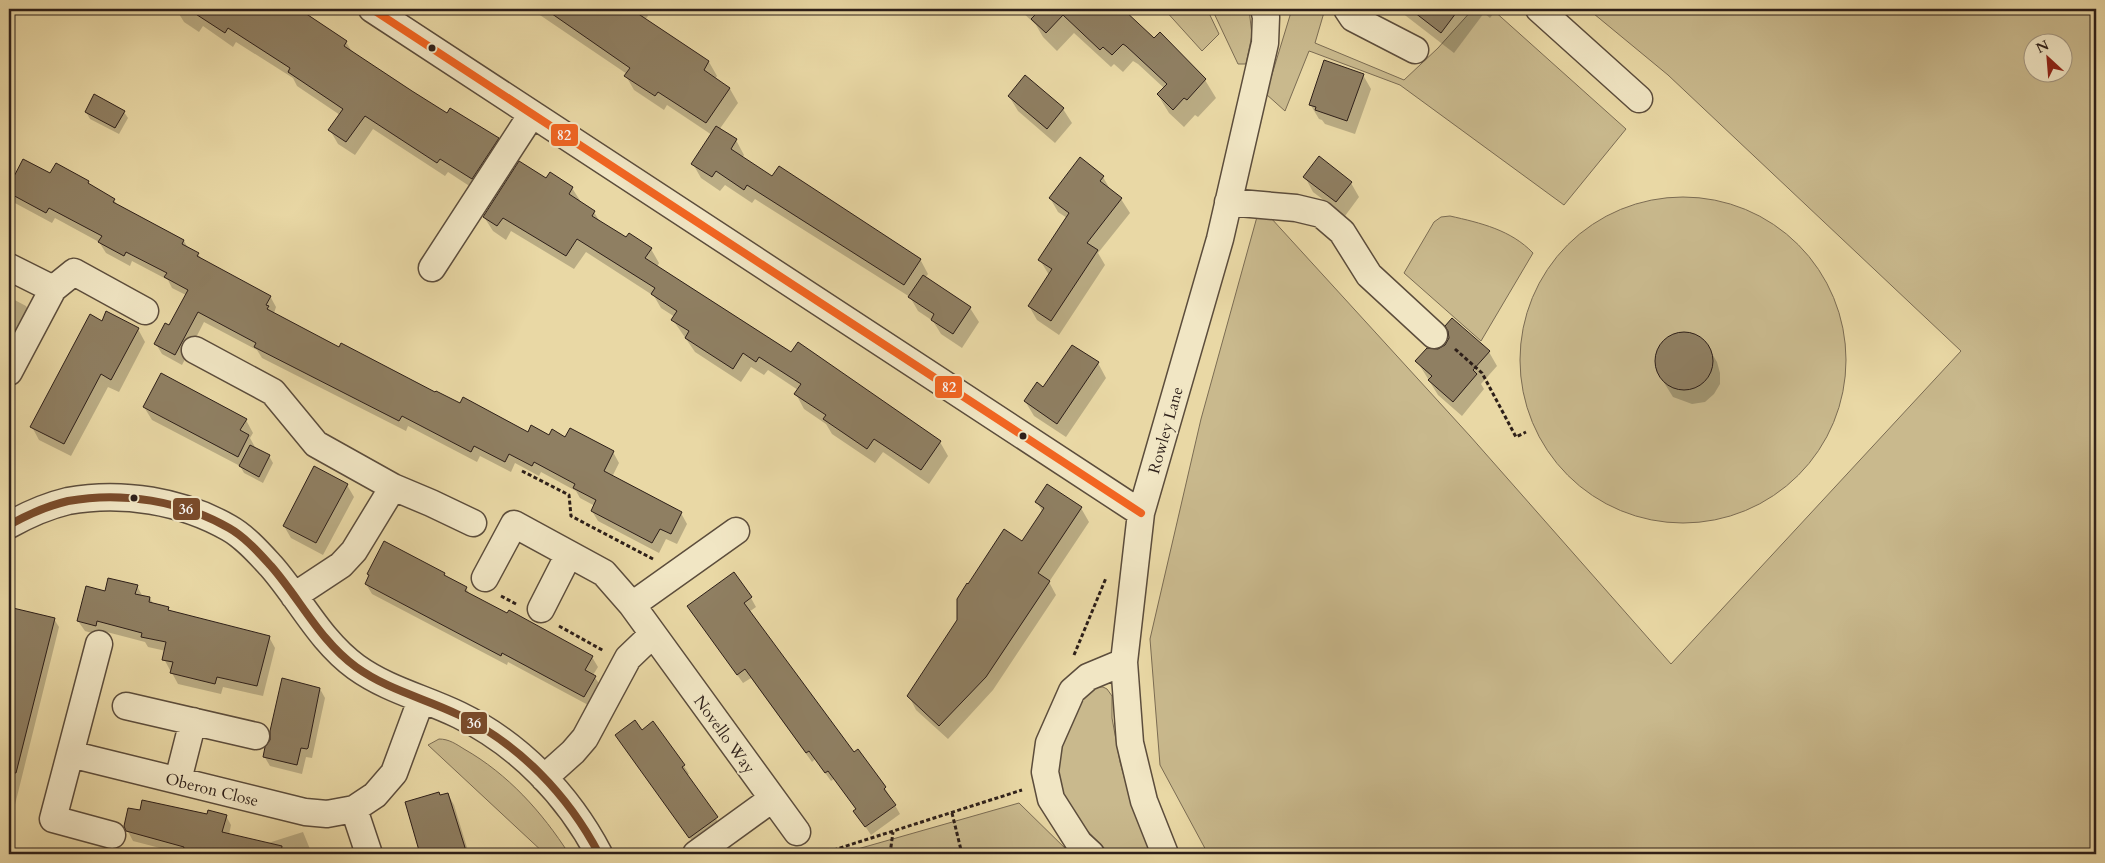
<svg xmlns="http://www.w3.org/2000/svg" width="2105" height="863" font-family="Cardo,serif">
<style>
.green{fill:#c9b98d;stroke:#7b6c53;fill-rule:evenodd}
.shadow{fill:#0003}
.building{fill:#8f7f62;stroke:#2d1f19}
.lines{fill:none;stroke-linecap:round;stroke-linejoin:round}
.minor-casing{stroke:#5c4d3c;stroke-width:29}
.path{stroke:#2d1f19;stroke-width:3;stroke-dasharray:4 2.5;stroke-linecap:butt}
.minor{stroke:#f1e6c4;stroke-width:26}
.bus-1-casing{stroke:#f1e6c4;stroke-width:11}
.bus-2-casing{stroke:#f1e6c4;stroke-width:11}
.bus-1{stroke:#f26522;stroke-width:8}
.bus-2{stroke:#7a4b2a;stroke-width:8}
.bus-dot{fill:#2d1f19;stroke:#f1e6c4;stroke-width:2}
.labels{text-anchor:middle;stroke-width:4.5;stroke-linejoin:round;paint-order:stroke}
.street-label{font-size:16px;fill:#2d1f19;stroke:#f1e6c4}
.line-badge{stroke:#f1e6c4;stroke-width:2}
.badge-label{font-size:14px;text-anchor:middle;font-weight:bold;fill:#fff}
</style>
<rect width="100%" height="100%" fill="#e9d8a5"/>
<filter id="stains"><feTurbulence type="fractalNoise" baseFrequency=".004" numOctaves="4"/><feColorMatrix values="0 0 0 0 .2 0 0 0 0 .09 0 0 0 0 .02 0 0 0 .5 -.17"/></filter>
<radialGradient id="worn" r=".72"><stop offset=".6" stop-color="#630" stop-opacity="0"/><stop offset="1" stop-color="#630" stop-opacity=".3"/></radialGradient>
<path class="green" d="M1164,9H1207L1219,34L1202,51Z
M1212,9H1249L1252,35L1246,64H1238Z
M1292,9H1325L1315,43L1404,80L1438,48L1473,9H1492L1626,129L1564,205L1400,85L1312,52L1309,51L1285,111L1266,94Z
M1588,9H2096V854H1208L1160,765L1150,639L1201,419L1260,206L1470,436L1671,664L1961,351L1668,75ZM2032,42H2062V72H2032Z
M1520 360a163 163 0 1 1 326 0a163 163 0 1 1-326 0Z
M1450,216C1481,223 1511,230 1533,253L1481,341L1404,273L1434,222L1441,217Z
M1094,687H1103L1107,689L1112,696V718L1120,762L1132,805L1151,854H1110C1079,822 1047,796 1060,746C1062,739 1067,732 1070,725C1077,709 1080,698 1094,687Z
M439,739C449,739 456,744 464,749C508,774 542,812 569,854H545L428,745Z
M1019,803L1071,854H840Z"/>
<path class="shadow" d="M176,9H296L346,42L354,55L447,115L498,139L506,153L480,193L448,172L445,176L373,129L355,155L338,144L330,130L340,115L297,86L293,78L236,42L233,47L203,26L199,32L184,22Z
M531,9H644L648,16L645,20L709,62L717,76L715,79L730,89L738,103L719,130L736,140L744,155L742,158L773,178L920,259L928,274L925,278L970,308L979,322L962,348L941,334L933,321L918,311L910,297L755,199L752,203L725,185L720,191L701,178L693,164L712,135L667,105L664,110L634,90L626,76L627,74Z
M1019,9H1121L1154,40L1205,80L1216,98L1198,117L1195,115L1184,127L1169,113L1158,95L1164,88L1138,64L1133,61L1123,72L1114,64L1111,67L1074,33L1057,51L1043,37L1036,25Z
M1397,9H1497L1490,18L1484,13L1454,53Z
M1363,75L1371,89L1355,134L1325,124L1322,120L1319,119L1310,104Z
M1026,77L1063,109L1072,123L1055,143L1018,111L1009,96Z
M86,112H124L128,118L119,134L90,119Z
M1080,159L1103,177L1111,191L1121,199L1130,213L1098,253L1105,265L1059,335L1037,320L1029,306L1049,275L1040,260L1067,218L1058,212L1050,198Z
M51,175L88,182L91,187L114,200L118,206L184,241L188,248L198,254L202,260L270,296L276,307L274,313L340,348L435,394L529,433L566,438L613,452L619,463L612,477L681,513L687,524L677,544L666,539L659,553L598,521L592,511L595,506L580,498L576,491L541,472L539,476L515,463L511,472L480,456L477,462L408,426L406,431L262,358L257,350L204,322L182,365L162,354L156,344L170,327L186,295L172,288L168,280L132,261L130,266L106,253L99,242L55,218L52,223L13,202L10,196L9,198V187Z
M1305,177L1351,183L1359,197L1345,216L1313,192Z
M547,179L572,188L581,202L594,212L600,222L626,239L651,249L659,263L657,267L791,354L940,442L948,456L929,484L883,452L875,463L832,434L826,424L804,409L796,394L798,390L768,370L764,375L751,367L741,382L695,352L673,320L675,317L661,308L654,296L586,252L574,269L511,231L506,240L493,231L484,217Z
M9,297L26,306L33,318L9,355Z
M102,323L138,329L145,342L119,392L108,387L71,456L39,440L32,427Z
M1681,332L1691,333L1700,338L1708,347L1717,362L1720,373V384L1714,394L1705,402L1692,404L1673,397L1658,373L1655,363L1658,349L1663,341Z
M1450,338L1489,352L1497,366L1481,384L1484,389L1462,416L1438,395L1417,361L1446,346Z
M1098,363L1106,378L1066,437L1034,416L1025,401L1044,389Z
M144,407L246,420L253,433L250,438L256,449L269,456L273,463L263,483L244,473L240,466L152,420Z
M9,473L14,482L9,491Z
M347,485L354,497L323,555L291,538L284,526Z
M1037,502L1081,508L1089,522L1049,582L1056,595L993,690L948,739L916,710L909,696L1023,543L1043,513Z
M368,574H444L446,578L466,588L471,596L592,657L598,667L593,675L601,686L590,706L508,662L507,665L372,594L366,584L370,577Z
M137,586L143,597L150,598L153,604L168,608L170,612L269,637L275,648L263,696L223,687L221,694L178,684L172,673V670H170L164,659L166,651L148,647L145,642L103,631L102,636L85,631L78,621L106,592Z
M751,598L756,607L749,612L853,754L885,788L900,814L871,835L855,811L857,810L834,779L831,781L815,759L812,762L751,678L743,683L688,606Z
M14,610L54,619L59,627L9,829V669L12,658L9,657V632Z
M320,689L325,698L312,758L306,757L302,774L270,766L264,756Z
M642,731L684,766L689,774L686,776L721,826L695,845L616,736Z
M448,794L454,805L469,854H422L406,803Z
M207,816H226L231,825L229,835L265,844L303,832L312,854H183L133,841L125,826Z"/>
<path class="building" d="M188,9H299L347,41L344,46L412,91L447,113L450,108L499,138L472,179L440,159L437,163L365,116L346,142L328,130L343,109L288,72L290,68L228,28L225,33Z
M545,9H631L709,61L704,70L730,88L706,123L658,92L655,96L624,76L630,68Z
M1041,9H1123L1154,38L1160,32L1206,79L1187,100L1184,98L1173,110L1157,94L1167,84L1126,46L1123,44L1112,55L1103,47L1100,50L1063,15L1046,33L1031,19Z
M1410,9H1459L1441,33Z
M1324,60L1364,74L1347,121L1315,110L1316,107L1309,105Z
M1025,75L1064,108L1047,129L1008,96Z
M94,94L125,111L115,128L85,112Z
M716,126L737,139L731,149L772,176L779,166L921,259L904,285L747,185L744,190L716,171L712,177L691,164Z
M1319,156L1352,182L1336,202L1303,177Z
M1080,157L1104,176L1100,181L1122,198L1087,243L1098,250L1051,321L1028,306L1052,269L1038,260L1069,213L1049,198Z
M23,159L50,173L56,163L89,181L88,183L115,199L113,202L184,240L182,244L199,253L197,256L271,296L266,305L269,306L267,309L339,347L341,343L435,392L436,391L460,403L463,397L528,432L531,425L549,435L552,429L565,437L570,428L614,451L604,471L682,512L671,534L660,529L652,543L591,511L596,500L573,488L575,484L534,462L532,466L509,454L505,462L474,446L471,452L402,416L399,421L254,347L256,343L198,312L175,355L154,344L165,323L169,325L188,290L164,277L167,273L126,252L124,256L98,242L102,236L49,208L46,213L9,193V186Z
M519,161L546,178L550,172L573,187L569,194L595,211L592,216L626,237L629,233L652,248L645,258L791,352L798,342L941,441L921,470L874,439L867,449L823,419L826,415L794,394L801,384L759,357L756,362L743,353L733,369L685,338L689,331L671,320L677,311L651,294L655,288L577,239L566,256L503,218L497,226L483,217Z
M923,275L971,307L953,334L931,320L934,314L908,297Z
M106,311L139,328L111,380L101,374L64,444L30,427L90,314L102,321Z
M1452,318L1490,351L1473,370L1477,374L1453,402L1428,380L1432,376L1415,361L1427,348L1438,349L1445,345L1449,338L1448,331L1445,326Z
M1655 361a29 29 0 1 1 58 0a29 29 0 1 1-58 0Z
M1072,345L1099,362L1057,424L1024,401L1037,382L1043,387Z
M161,373L247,419L240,430L249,435L238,457L143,407Z
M250,445L270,455L259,477L239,466Z
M314,466L348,484L316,543L283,526Z
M1047,484L1082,507L1038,573L1050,581L986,677L939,726L907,696L957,620V599L967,583L968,584L1004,529L1022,541L1044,508L1035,502Z
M384,541L445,573L444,575L467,587L465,591L507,613L509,610L593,656L585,670L596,676L584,697L502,653L501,656L365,584L369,575L367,574Z
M734,572L752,597L744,603L854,752L858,749L886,787L884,789L896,805L865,827L853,811L856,809L828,771L825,773L809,751L806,753L745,669L737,675L687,606Z
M108,578L138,585L135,594L150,597L149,602L169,607L168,610L270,636L257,686L217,677L215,684L170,673L173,662L162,660L166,642L141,637L142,633L97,621L96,626L77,621L86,586L105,591Z
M13,608L55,618L16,773L9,772V628Z
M282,678L320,688L308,748L307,749L301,748L297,765L263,757L265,747L270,740V731Z
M635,720L642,730L653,721L685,765L682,767L718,817L689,838L615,735Z
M439,792L440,795L448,793L467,854H420L405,802Z
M142,800L207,814L208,810L227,815L222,832L282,846L281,854H182L184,847L126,831L124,826L128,808L140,810Z"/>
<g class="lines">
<g class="minor-casing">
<path id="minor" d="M372,9L1141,513
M1347,9L1353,18L1415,50
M1539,9L1639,99
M1228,202L1296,208L1321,214L1342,232L1369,275L1434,335
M9,267L53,289
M432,268L532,114
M195,350L273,392L316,444L393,487L354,551L341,565L294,596
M9,372L53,289L74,272L145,311
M393,487L431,503L473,523
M9,525C27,515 47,506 68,501C122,491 182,501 229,528C245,537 259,553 271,566C300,599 320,641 356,667C388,690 424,698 459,715C519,744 568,795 599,854
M485,578L514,524L604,573L632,605L797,832
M632,605L736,531
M541,609L569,554
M99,644L53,819L112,835
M126,706L256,736
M70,754L305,812L327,814L354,809L375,795L394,773L421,700
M544,778L573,752L585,738L628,658L652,635
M178,780L193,721
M354,809L369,854
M696,854L772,799
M1091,854L1079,843L1051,799L1045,772L1049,743L1072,691L1088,677L1124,662
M1165,854L1144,801L1130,743L1124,662L1141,513L1220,239L1265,43L1266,17L1264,9"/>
</g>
<path class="path" d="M1455,349L1482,373L1516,437L1526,432
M522,471L569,495L571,516L653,559
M501,596L516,604
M559,626L604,651
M1074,655L1106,578
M952,813L962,854
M821,854L1022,790
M890,854L893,832"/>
<use href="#minor" class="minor"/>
<g class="bus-1-casing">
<path id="bus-1" d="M372,9L1141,513"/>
</g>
<g class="bus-2-casing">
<path id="bus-2" d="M9,525C27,515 47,506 68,501C122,491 182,501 229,528C245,537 259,553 271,566C300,599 320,641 356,667C388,690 424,698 459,715C519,744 568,795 599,854"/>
</g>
<use href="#bus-1" class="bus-1"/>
<use href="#bus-2" class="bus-2"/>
</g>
<g class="bus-dot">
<circle cx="432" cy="48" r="4.5"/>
<circle cx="1023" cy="436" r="4.5"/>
<circle cx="134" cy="498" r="4.5"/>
</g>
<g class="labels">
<g class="street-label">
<text transform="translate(1165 430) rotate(-74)" y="6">Rowley Lane</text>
<text transform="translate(725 734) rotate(54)" y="6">Novello Way</text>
<text transform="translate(212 789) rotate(14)" y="6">Oberon Close</text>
</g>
</g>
<g class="line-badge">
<rect x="550" y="123" width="29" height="24" rx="5" fill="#f26522"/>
<rect x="934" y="375" width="29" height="24" rx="5" fill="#f26522"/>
<rect x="172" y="497" width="29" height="24" rx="5" fill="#7a4b2a"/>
<rect x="460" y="711" width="28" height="24" rx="5" fill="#7a4b2a"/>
</g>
<g class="badge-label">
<text x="564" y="140">82</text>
<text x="949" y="392">82</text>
<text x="186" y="514">36</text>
<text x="474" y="728">36</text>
</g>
<rect width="2105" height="863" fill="none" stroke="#e9d8a5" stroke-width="30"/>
<rect x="10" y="10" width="2085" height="843" fill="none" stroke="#2d1f19" stroke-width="2.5"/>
<rect x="15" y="15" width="2075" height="833" fill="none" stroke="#2d1f19"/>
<g transform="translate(2048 58) rotate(334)"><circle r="24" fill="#f1e6c4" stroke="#a39680"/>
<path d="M0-4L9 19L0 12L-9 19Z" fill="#8f2418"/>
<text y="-8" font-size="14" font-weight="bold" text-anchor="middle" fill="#2d1f19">N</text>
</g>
<rect width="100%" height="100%" filter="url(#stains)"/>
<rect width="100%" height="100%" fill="url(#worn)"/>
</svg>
